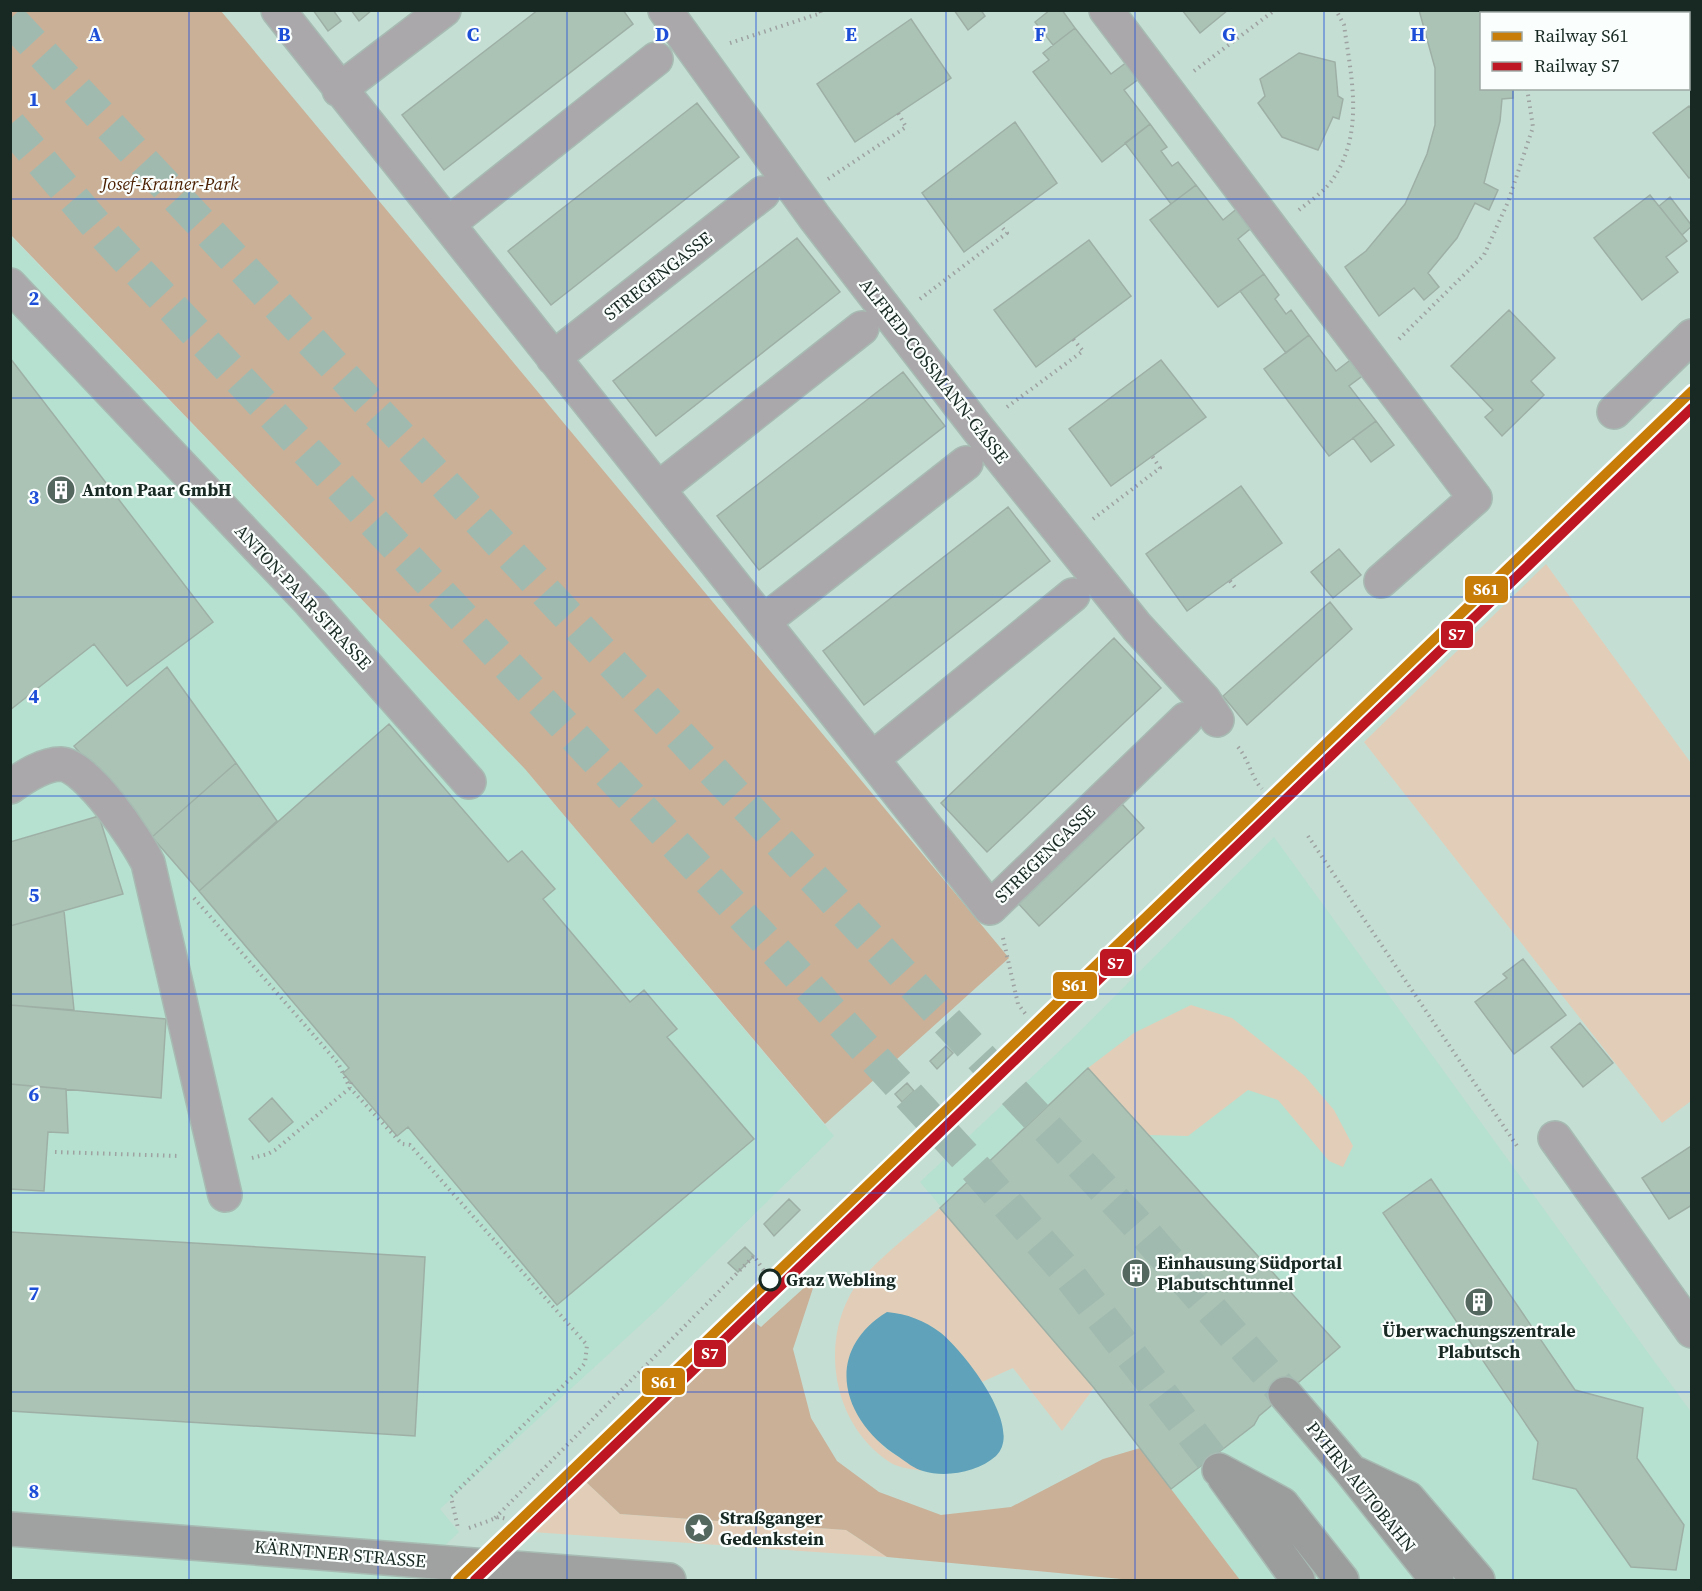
<svg xmlns="http://www.w3.org/2000/svg" width="1702" height="1591" font-family="'Source Serif 4',serif">
<style>
.built{fill:#b6e0d0}
.green{fill:#e2ceb8}
.forest{fill:#cab097}
.water{fill:#5fa2b9}
.building{fill:#abc3b5;stroke:#9eb0a6;stroke-width:1.5}
.lines{fill:none;stroke-linecap:round;stroke-linejoin:round}
.highway-tunnel{stroke:#a1bab0;stroke-width:33;stroke-dasharray:33 16;stroke-linecap:butt}
.minor-casing{stroke:#a7bbb3;stroke-width:36}
.major-casing{stroke:#a7bbb3;stroke-width:36}
.highway-casing{stroke:#a7bbb3;stroke-width:36}
.path{stroke:#9ea2a1;stroke-width:4;stroke-dasharray:1.5 4.5;stroke-linecap:butt}
.minor{stroke:#aaa8aa;stroke-width:33}
.major{stroke:#a0a2a1;stroke-width:33}
.highway{stroke:#9b9d9d;stroke-width:33}
.rail-1-casing{stroke:#fafefc;stroke-width:15}
.rail-2-casing{stroke:#fafefc;stroke-width:15}
.rail-1{stroke:#c77d07;stroke-width:10}
.rail-2{stroke:#be1622;stroke-width:10}
.grid{fill:none;stroke:#1d4ed8;stroke-width:1.5;stroke-opacity:0.55}
.stop-dot{fill:#fafefc;stroke:#172922;stroke-width:3}
.labels{text-anchor:middle;stroke-width:4.5;stroke-linejoin:round;paint-order:stroke}
.park-label{font-size:18px;font-style:italic;fill:#4a1f01;stroke:#fafefc}
.street-label{font-size:18px;fill:#172922;stroke:#fafefc}
.poi-label{font-size:18px;font-weight:bold;fill:#172922;stroke:#fafefc;text-anchor:start}
.stop-label{font-size:18px;font-weight:bold;fill:#172922;stroke:#fafefc;text-anchor:start}
.grid-label{font-size:20px;text-anchor:middle;font-weight:bold;fill:#1d4ed8;stroke:#fafefc;stroke-width:4.5;stroke-linejoin:round;paint-order:stroke}
.line-badge{stroke:#fafefc;stroke-width:2}
.badge-label{font-size:16px;text-anchor:middle;font-weight:bold;fill:#fff}
</style>
<rect width="100%" height="100%" fill="#c4ded4"/>
<path class="built" d="M10,235L525,769L834,1136L660,1307L440,1509L459,1532L409,1580H11Z
M1274,837L1691,1412V1580H1240L1094,1388L920,1182L1070,1041Z"/>
<path class="green" d="M1546,564L1691,763V1101L1662,1123L1364,742Z
M1191,1005L1232,1018L1305,1076L1334,1110L1353,1146L1343,1167L1329,1161L1278,1100L1248,1090L1188,1136L1149,1135L1088,1068L1134,1033Z
M940,1208L1094,1388L1062,1431L1013,1368L982,1382L941,1334L859,1418L885,1448L922,1471C913,1469 899,1468 891,1463C837,1429 820,1353 849,1297C863,1269 915,1231 940,1208Z
M585,1481L620,1514L846,1530L887,1557L532,1532Z"/>
<path class="forest" d="M11,10L221,11L1009,958L825,1124L525,769L11,235Z
M817,1276L793,1349L811,1418L837,1461L879,1492L941,1515L1011,1507L1103,1459L1140,1448L1240,1580H1132L887,1557L846,1530L620,1514L585,1481L753,1321L761,1327Z"/>
<path class="water" d="M887,1312C907,1314 924,1320 941,1333C964,1352 1025,1428 996,1456C978,1472 946,1478 923,1471C915,1469 906,1462 899,1457C842,1421 822,1352 887,1312Z"/>
<path class="building" d="M313,10H333L341,21L328,31Z
M351,10H372L359,21Z
M538,10H623L633,24L444,170L402,115Z
M954,10H981L985,16L968,30Z
M1050,10H1062L1075,28L1053,45L1035,22Z
M1182,10H1228L1200,33Z
M1419,10H1486L1487,14H1482V88H1513V98L1502,99L1500,121L1484,183L1498,190L1489,210L1475,203L1457,238L1428,273L1439,287L1424,300L1414,288L1379,316L1345,267L1366,251L1405,204L1427,154L1435,125V68Z
M911,19L951,78L855,142L817,84Z
M1075,28L1111,74L1127,62L1140,78L1124,90L1150,124L1102,162L1033,72L1049,60L1043,53Z
M1299,53L1335,62L1338,96L1343,99L1339,119L1333,117L1318,150L1282,137L1258,103L1265,96L1260,79Z
M697,103L739,157L551,305L508,251Z
M1689,106L1692,110V176L1689,178L1653,133Z
M1015,122L1057,183L964,252L922,193Z
M1150,124L1167,147L1161,151L1172,166L1178,162L1196,185L1171,204L1125,143Z
M1196,185L1223,220L1239,207L1254,226L1238,239L1264,274L1218,307L1150,220Z
M1650,195L1687,241L1666,257L1678,272L1642,300L1594,238Z
M1670,197L1692,226L1682,235L1659,206Z
M797,238L840,292L656,436L613,381Z
M1089,240L1131,296L1036,367L994,310Z
M1264,274L1279,295L1275,299L1286,314L1291,310L1309,335L1286,353L1240,291Z
M1509,310L1555,358L1531,381L1544,395L1502,436L1485,417L1493,410L1451,366Z
M1309,335L1336,371L1353,358L1365,374L1349,386L1376,421L1329,456L1264,369Z
M10,358L213,622L127,686L94,644L10,710Z
M1161,360L1206,417L1111,486L1069,429Z
M903,372L945,426L759,570L717,516Z
M1376,421L1394,445L1371,462L1353,438Z
M1241,486L1282,543L1187,611L1146,554Z
M1008,507L1050,561L864,705L823,651Z
M1339,549L1361,575L1333,598L1311,572Z
M1330,602L1352,629L1247,725L1223,696Z
M1114,638L1161,688L987,852L941,803Z
M167,667L236,763L152,837L74,746Z
M389,724L508,862L522,851L555,889L543,899L630,1002L644,990L677,1029L667,1037L754,1139L557,1305L408,1127L397,1136L343,1073L349,1068L199,891Z
M236,763L277,821L199,891L152,837Z
M1122,804L1144,828L1039,926L1017,902Z
M99,816L123,894L10,926V842Z
M64,911L74,1010L10,1005V926Z
M1523,959L1566,1015L1514,1054L1475,1002L1507,978L1503,974Z
M10,1005L166,1019L161,1098L10,1084Z
M1580,1023L1613,1063L1583,1087L1551,1047Z
M946,1046L953,1053L937,1069L930,1061Z
M1088,1068L1340,1347L1259,1416L1254,1425L1171,1489L1094,1388L940,1208Z
M907,1083L914,1091L902,1102L895,1094Z
M10,1084L66,1089L68,1133L48,1132L44,1191L10,1189Z
M272,1098L293,1122L269,1142L249,1119Z
M1691,1146L1692,1205L1669,1219L1642,1178Z
M1431,1179L1575,1390L1643,1408L1637,1458L1684,1525L1676,1570L1631,1567L1576,1489L1533,1479L1538,1442L1383,1213Z
M789,1199L800,1210L774,1236L764,1224Z
M10,1232L425,1257L415,1436L10,1411Z
M745,1247L754,1256L738,1272L728,1263Z"/>
<g class="lines">
<path class="highway-tunnel" d="M10,19L1133,1220L1285,1394
M10,125L109,240L785,961L979,1172L1065,1270L1211,1458"/>
<g class="minor-casing">
<path id="minor" d="M278,10L990,908L1186,719
M665,10L815,218L978,429L1137,627L1204,700L1217,720
M1106,10L1475,498L1381,581
M339,90L444,10
M448,224L656,59
M10,285L310,602L469,782
M553,358L763,193
M1614,412L1692,336
M658,489L862,328
M763,622L966,463
M872,759L1073,595
M10,787C24,777 43,764 61,764C87,765 137,840 148,863L225,1195
M1555,1138L1692,1331"/>
</g>
<g class="major-casing">
<path id="major" d="M10,1529L669,1580"/>
</g>
<g class="highway-casing">
<path id="highway" d="M1285,1394L1350,1470L1437,1580
M1219,1470L1282,1504L1342,1580
M1357,1474L1408,1498L1478,1580
M1224,1477L1298,1580"/>
</g>
<path class="path" d="M1509,10V14
M730,43L821,13L820,10
M1194,71L1275,10
M828,179L906,127L898,113
M1299,210C1310,201 1325,191 1333,179C1365,132 1351,76 1344,25L1336,10
M920,299L1007,233L1000,225
M1399,339L1484,255L1508,202L1533,127L1527,88
M1007,407L1083,351L1073,339
M1093,519L1160,468L1152,456
M1230,581L1237,590
M1238,747C1249,760 1251,777 1262,789
M1308,836L1519,1149
M194,898L338,1063L350,1088L402,1144L410,1145L587,1345L585,1363L578,1371L451,1497L458,1528
M1003,938L1018,1004L1027,1016
M55,1152L179,1156
M252,1158L268,1154L275,1150L350,1088L351,1081
M495,1518L754,1256L770,1280
M469,1528L499,1517L507,1519"/>
<use href="#minor" class="minor"/>
<use href="#major" class="major"/>
<use href="#highway" class="highway"/>
<g class="rail-1-casing">
<path id="rail-1" d="M458,1580L1692,391"/>
</g>
<g class="rail-2-casing">
<path id="rail-2" d="M475,1580L1692,408"/>
</g>
<use href="#rail-1" class="rail-1"/>
<use href="#rail-2" class="rail-2"/>
</g>
<path class="grid" d="M189,10V1580M378,10V1580M567,10V1580M756,10V1580M946,10V1580M1135,10V1580M1324,10V1580M1513,10V14M1513,88V1580M10,199H1692M10,398H1692M10,597H1692M10,796H1692M10,994H1692M10,1193H1692M10,1392H1692"/>
<defs>
<g id="building-disc" transform="scale(1.5)"><circle r="9.5" fill="#546860" stroke="#fafefc"/><path d="M-4-6H4V6H1V3H-1V6H-4ZM-2.5-4.3h1.7v1.8h-1.7ZM.8-4.3h1.7v1.8H.8ZM-2.5-1h1.7V.8h-1.7ZM.8-1h1.7V.8H.8Z" fill="#fff"/></g>
<g id="sight-disc" transform="scale(1.5)"><circle r="9.5" fill="#546860" stroke="#fafefc"/><path d="M0-6L1.8-2.2L6-1.7L2.9 1.2L3.7 5.4L0 3.3L-3.7 5.4L-2.9 1.2L-6-1.7L-1.8-2.2Z" fill="#fff"/></g>
</defs>
<g fill-rule="evenodd">
<use href="#building-disc" x="61" y="490"/>
<use href="#building-disc" x="1136" y="1273"/>
<use href="#building-disc" x="1479" y="1302"/>
<use href="#sight-disc" x="699" y="1528"/>
</g>
<circle class="stop-dot" cx="770" cy="1280" r="10"/>
<g class="labels">
<g class="park-label">
<text x="170" y="190">Josef-Krainer-Park</text>
</g>
<g class="street-label">
<text transform="translate(658 276) rotate(-38)" y="6">STREGENGASSE</text>
<text transform="translate(934 371) rotate(52)" y="6">ALFRED-COSSMANN-GASSE</text>
<text transform="translate(303 597) rotate(47)" y="6">ANTON-PAAR-STRASSE</text>
<text transform="translate(1045 854) rotate(-44)" y="6">STREGENGASSE</text>
<text transform="translate(1361 1487) rotate(51)" y="6">PYHRN AUTOBAHN</text>
<text transform="translate(340 1554) rotate(5)" y="6">KÄRNTNER STRASSE</text>
</g>
<g class="poi-label">
<text x="82" y="496">Anton Paar GmbH</text>
<text x="1157" y="1269">Einhausung Südportal<tspan x="1157" dy="21">Plabutschtunnel</tspan></text>
<text x="1479" y="1337" text-anchor="middle">Überwachungszentrale<tspan x="1479" dy="21">Plabutsch</tspan></text>
<text x="720" y="1524">Straßganger<tspan x="720" dy="21">Gedenkstein</tspan></text>
</g>
<g class="stop-label">
<text x="786" y="1286">Graz Webling</text>
</g>
</g>
<g class="grid-label">
<text x="95" y="41">A</text>
<text x="284" y="41">B</text>
<text x="473" y="41">C</text>
<text x="662" y="41">D</text>
<text x="851" y="41">E</text>
<text x="1040" y="41">F</text>
<text x="1229" y="41">G</text>
<text x="1418" y="41">H</text>
<text x="34" y="106">1</text>
<text x="34" y="305">2</text>
<text x="34" y="504">3</text>
<text x="34" y="703">4</text>
<text x="34" y="902">5</text>
<text x="34" y="1101">6</text>
<text x="34" y="1300">7</text>
<text x="34" y="1498">8</text>
</g>
<g class="line-badge">
<rect x="1464" y="575" width="45" height="29" rx="6" fill="#c77d07"/>
<rect x="1440" y="620" width="34" height="29" rx="6" fill="#be1622"/>
<rect x="1099" y="948" width="34" height="29" rx="6" fill="#be1622"/>
<rect x="1052" y="971" width="46" height="29" rx="6" fill="#c77d07"/>
<rect x="693" y="1339" width="34" height="29" rx="6" fill="#be1622"/>
<rect x="641" y="1367" width="45" height="29" rx="6" fill="#c77d07"/>
</g>
<g class="badge-label">
<text x="1486" y="595">S61</text>
<text x="1457" y="640">S7</text>
<text x="1116" y="969">S7</text>
<text x="1075" y="991">S61</text>
<text x="710" y="1359">S7</text>
<text x="664" y="1388">S61</text>
</g>
<rect width="1702" height="1591" fill="none" stroke="#172922" stroke-width="24"/>
<rect x="1480" y="12" width="210" height="78" fill="#fafefc" stroke="#9fa9a5" stroke-width="1.5"/>
<rect x="1492" y="32" width="30" height="9" fill="#c77d07" stroke="#9fa9a5" stroke-width="1.5"/>
<text x="1534" y="42" font-size="18" fill="#172922">Railway S61</text>
<rect x="1492" y="62" width="30" height="9" fill="#be1622" stroke="#9fa9a5" stroke-width="1.5"/>
<text x="1534" y="72" font-size="18" fill="#172922">Railway S7</text>
</svg>
